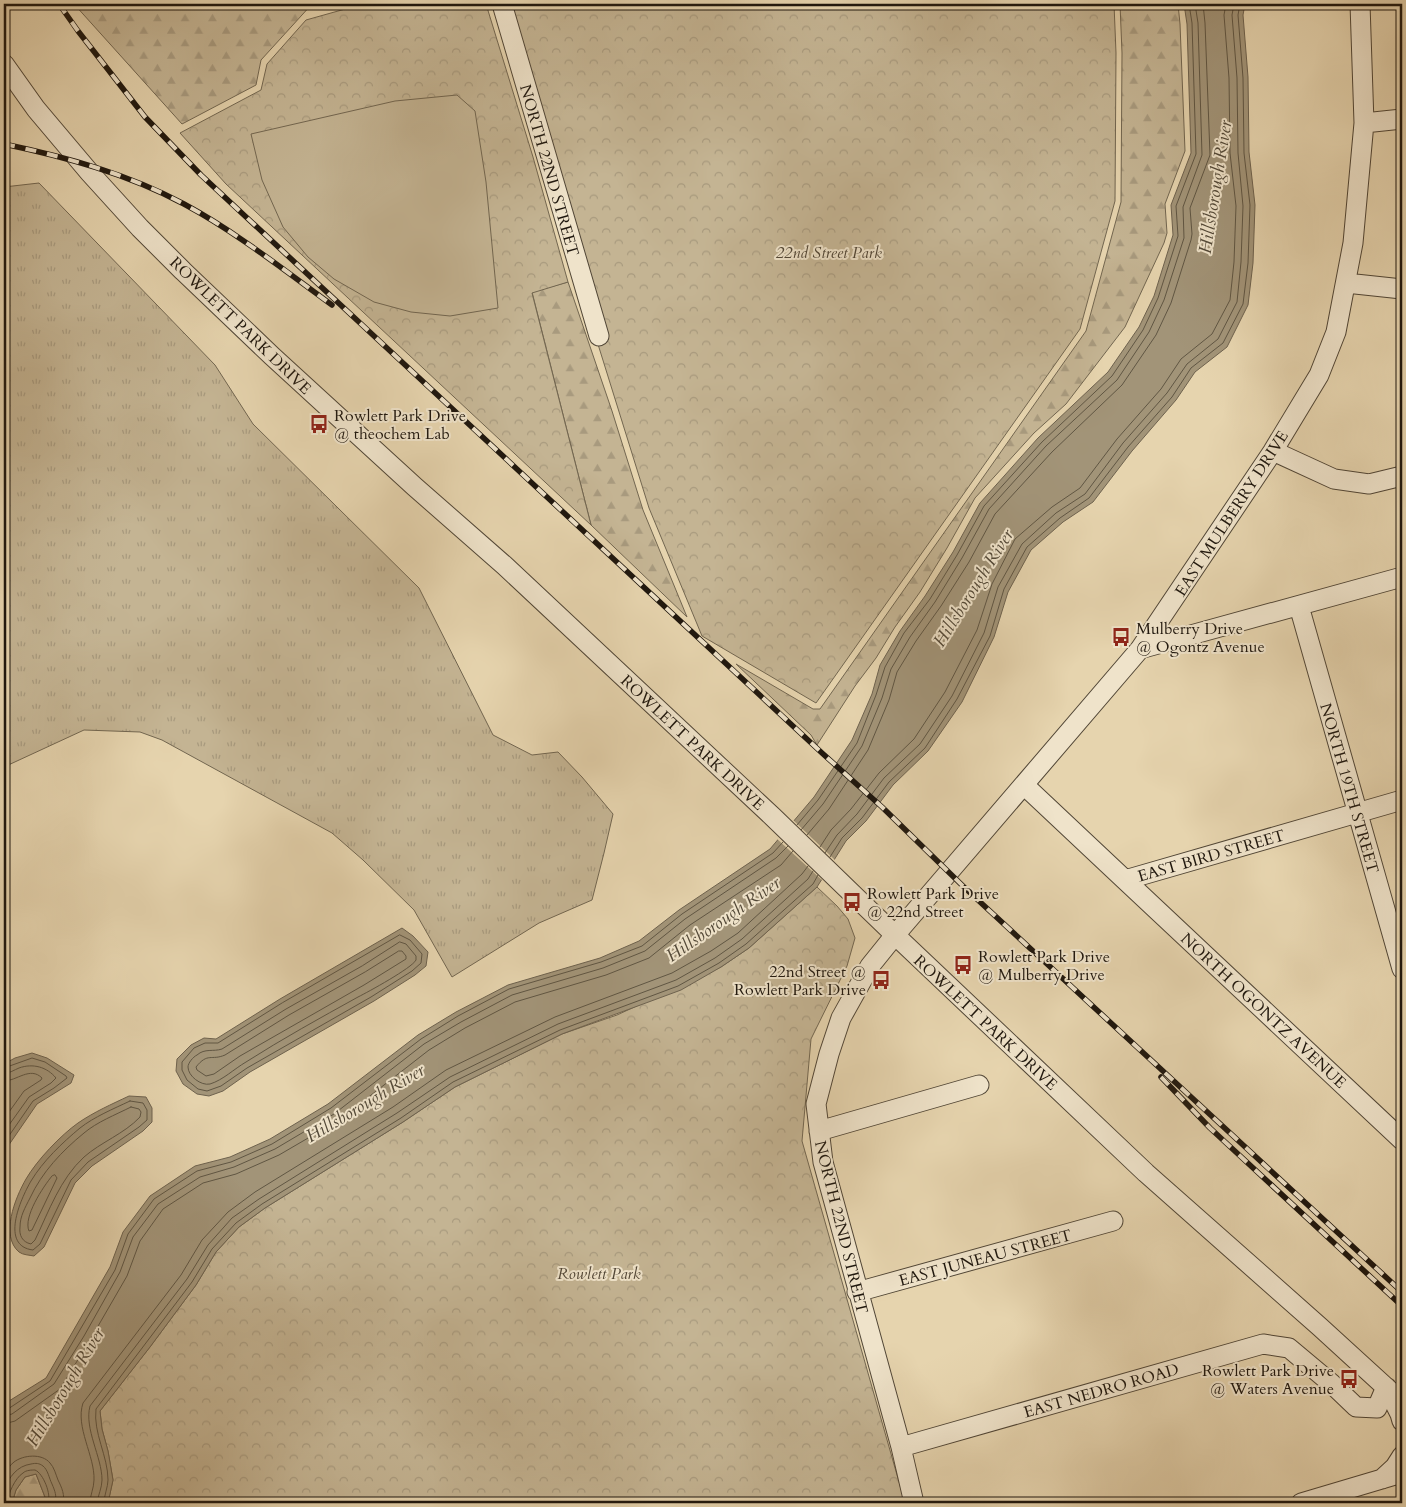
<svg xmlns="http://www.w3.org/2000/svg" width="1406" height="1507" font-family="Cardo,serif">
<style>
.grass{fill:url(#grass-tufts);stroke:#726650}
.forest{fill:url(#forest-firs);stroke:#726650}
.park{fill:url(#park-crowns);stroke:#726650}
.garden{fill:#c4b493;stroke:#726650}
.water{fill:#a29478;stroke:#6e624e}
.pier{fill:#e6d4ae}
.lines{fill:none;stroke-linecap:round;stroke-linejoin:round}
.shore{stroke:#605643;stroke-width:1}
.minor-casing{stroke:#514636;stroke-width:21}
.minor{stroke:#efe3ca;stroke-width:19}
.rail-casing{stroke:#1f170e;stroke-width:5.5}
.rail{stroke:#efe3ca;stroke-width:4;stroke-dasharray:11;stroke-linecap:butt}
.labels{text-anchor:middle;stroke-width:4;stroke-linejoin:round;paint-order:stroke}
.street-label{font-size:16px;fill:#1f170e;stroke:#efe3ca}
.park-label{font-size:16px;font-style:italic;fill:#514636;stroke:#efe3ca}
.poi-label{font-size:16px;fill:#1f170e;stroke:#efe3ca;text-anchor:start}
.water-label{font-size:18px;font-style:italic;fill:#534938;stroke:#efe3ca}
</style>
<defs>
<pattern id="grass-tufts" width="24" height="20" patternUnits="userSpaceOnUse" patternTransform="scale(1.25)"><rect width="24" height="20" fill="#c4b493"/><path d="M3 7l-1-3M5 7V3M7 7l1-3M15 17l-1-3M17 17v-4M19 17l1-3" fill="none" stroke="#a89a7e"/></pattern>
<pattern id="forest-firs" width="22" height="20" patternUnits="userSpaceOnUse" patternTransform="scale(1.25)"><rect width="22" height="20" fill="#c4b493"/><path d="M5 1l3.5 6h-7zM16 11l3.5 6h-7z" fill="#a89a7e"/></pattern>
<pattern id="park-crowns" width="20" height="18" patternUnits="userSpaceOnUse" patternTransform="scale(1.25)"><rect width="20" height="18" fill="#c4b493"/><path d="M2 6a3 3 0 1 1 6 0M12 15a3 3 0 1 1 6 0" fill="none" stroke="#a89a7e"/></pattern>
</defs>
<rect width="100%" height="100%" fill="#e6d4ae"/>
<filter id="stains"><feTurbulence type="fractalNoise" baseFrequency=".004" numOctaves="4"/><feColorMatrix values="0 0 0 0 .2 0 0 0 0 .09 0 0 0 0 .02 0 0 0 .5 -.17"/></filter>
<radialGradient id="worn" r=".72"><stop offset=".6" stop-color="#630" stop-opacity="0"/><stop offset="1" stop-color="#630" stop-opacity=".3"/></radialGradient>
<path class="grass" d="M39,183L215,365L253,424L419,588L493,735L532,755L558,752L582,777L613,814L604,853L592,900L539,923L452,977L414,910L363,860L332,833L162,740L140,732L84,730L4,767V187Z"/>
<path class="forest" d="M74,4H312L261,60L256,85L182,124Z
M1120,4H1178L1180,24L1185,151L1165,204L1167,233L1164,243L1125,327L1066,404L1034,433L975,498L947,548L920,592L895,627L876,658L855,686L817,745L811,735L736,664L813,709H820L1086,331L1121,202L1122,53Z
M568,282L612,411L643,510L687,617L591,525L532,292Z
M36,1474L45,1497L42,1503H12L16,1490L25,1477Z"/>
<path class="park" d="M363,4H486L533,157L568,282L532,293L591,525L226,184L180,133L261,90L267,64L306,20Z
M492,4H1114L1116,53L1115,201L1080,329L816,703L702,636L649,508Z
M817,887L837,906L848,919L855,938L847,966L811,1039L802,1141L905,1503H108L113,1480L108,1451L102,1429L100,1411L150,1347L196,1285L216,1252L239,1227L265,1208L403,1122L455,1087L562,1034L617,1015L721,967L749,948Z"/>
<path class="garden" d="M457,95L475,111L486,182L498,308L450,316L411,312L374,302L334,279L308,257L283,227L262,180L251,134L395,101Z"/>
<path class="water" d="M1184,4H1245L1243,15L1248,77L1249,152L1255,205L1253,263L1248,305L1227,347L1195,372L1176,400L1132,451L1093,502L1063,522L1031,550L1008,592L994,637L962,702L928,751L893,785L866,821L846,841L817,887L749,948L721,967L681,990L562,1034L455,1087L403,1122L265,1208L239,1227L216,1252L196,1285L150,1347L100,1411L102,1429L108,1451L113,1480L108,1503H42L45,1497L36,1474L25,1477L16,1490L12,1503H4V1407L9,1401L46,1378L110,1267L123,1232L150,1196L195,1166L230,1157L270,1139L328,1104L418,1035L456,1012L508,985L600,958L639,941L679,910L770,849L814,797L852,740L872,694L880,665L900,631L925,596L953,552L980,503L1038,438L1108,372L1139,327L1154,296L1173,235L1171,205L1191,153L1187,24Z
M402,928L413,936L428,952L426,966L415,975L374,1001L250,1072L223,1091L209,1096L197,1094L183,1084L176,1071L177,1059L191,1045L204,1038L216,1039L280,999Z
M32,1053L47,1058L74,1075L71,1083L37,1104L4,1152V1064L15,1058Z
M129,1096L146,1097L152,1108V1122L143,1131L92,1166L75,1183L44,1247L34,1256C29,1255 23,1255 19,1252C0,1236 15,1198 26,1179C37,1160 61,1135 78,1123C94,1112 112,1104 129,1096Z"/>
<path class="pier" d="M792,819L836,861L823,881L776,838Z"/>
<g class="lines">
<path class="shore" d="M797,825L818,800L857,743L876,695L885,667L904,633L930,599L957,555L984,506L1042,442L1112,376L1143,330L1158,298L1178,236L1176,206L1196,154L1192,23L1189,4
M801,830L823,804L862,746L882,698L891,669L910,637L935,602L962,558L989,509L1046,446L1117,380L1149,332L1164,300L1184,238L1183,207L1202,155L1198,23L1195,4
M807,835L829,809L868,750L889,700L897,672L916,641L941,606L969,562L995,514L1052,452L1122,385L1156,335L1171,303L1191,240L1192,234L1190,208L1210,155L1205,23L1203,4
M820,847L831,830L851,809L879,773L914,739L945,692L977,630L992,584L1015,539L1052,507L1080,488L1117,439L1161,389L1181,359L1212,334L1230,300L1234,262L1236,206L1230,153L1229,78L1224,15L1226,4
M825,853L837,835L857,814L884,778L920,744L952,696L984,633L998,587L1022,544L1056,513L1085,494L1123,443L1167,393L1187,364L1218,339L1237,302L1241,262L1243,206L1238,153L1237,78L1232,15L1234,4
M830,857L842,838L862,818L889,782L925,748L957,699L990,636L1004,589L1027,547L1060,518L1089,498L1128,447L1172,397L1191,368L1223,343L1243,304L1248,263L1250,205L1244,153L1243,78L1238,15L1240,4
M400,935L410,940L422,954L421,963L412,971L371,997L247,1068L221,1086L207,1091L198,1089L187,1080L182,1070V1062L194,1048L205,1043H218L282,1003Z
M400,942L406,944L416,956C416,957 416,959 416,960C412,968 368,992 358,997C320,1018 282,1039 246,1062C234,1069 223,1080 210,1084C201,1086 188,1076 188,1067C188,1063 193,1057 197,1055C205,1048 213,1052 222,1049L286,1009L362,966Z
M399,951H402L406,956V959L364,985L240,1056L214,1074L206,1076L197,1070L196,1067C208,1052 211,1061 225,1055L289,1015L365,972Z
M4,1068L32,1058L45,1062L66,1076L67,1078L54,1088L33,1101L4,1143
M4,1074C10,1073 14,1070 19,1068C33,1063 47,1067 56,1078L51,1083L29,1097L4,1132
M4,1081C17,1081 30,1066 42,1078L41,1080L24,1091L4,1119
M130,1101L143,1103L147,1110V1120L139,1127L88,1162L71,1180L40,1244L33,1250C0,1246 20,1200 31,1181C43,1161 62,1143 80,1128C94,1117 113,1109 130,1101Z
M131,1107L139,1109L141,1112L140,1117C124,1134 101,1142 84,1157C60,1179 49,1211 35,1240L31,1244C22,1242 19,1235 20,1227C20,1216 25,1208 30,1198C42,1172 62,1151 84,1133C97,1122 115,1115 131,1107Z
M55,1175L57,1178L32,1230L29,1231C23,1217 43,1187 52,1176Z
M4,1410L8,1409L50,1381L115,1270L128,1234L154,1199L197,1171L231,1162L272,1144L331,1108L421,1039L458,1016L509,989L601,962L642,946L682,914L773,853L783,842
M4,1416L12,1414L54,1384L84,1336L120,1272L133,1237L158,1204L200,1177L234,1167L275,1149L334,1114L424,1044L461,1022L512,995L603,968L645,951L685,919L776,858L788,846
M4,1424L15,1421L60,1389L90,1340L127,1276L140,1241L163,1209L203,1183L236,1174L279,1155L339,1120L429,1050L465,1028L515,1002L606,975L649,958L690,925L781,865L793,851
M4,1475C7,1470 10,1465 14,1462C23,1455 42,1453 50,1463C54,1467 56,1475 58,1480C62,1488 65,1495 63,1503
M4,1490C9,1477 17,1466 31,1464C36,1463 39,1463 43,1466C48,1470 49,1478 52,1484C55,1491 57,1496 55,1503
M7,1503C8,1494 15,1478 23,1473C26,1470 32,1470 35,1470C43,1473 52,1495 48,1503
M90,1503C90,1495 94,1488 94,1480C95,1456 75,1427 83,1403L181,1275L202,1240L228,1212L255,1192L393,1107L446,1070L555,1017L672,973L711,951L738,933L802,874L808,866
M97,1503C98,1495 102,1488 102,1480C102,1457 84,1429 90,1406L187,1279L208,1245L232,1218L259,1199L397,1113L450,1077L558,1024L676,980L715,958L742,939L808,879L813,871
M104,1503C104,1495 108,1487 108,1480C108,1456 93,1433 96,1409L192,1282L212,1249L236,1223L262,1204L401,1118L453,1082L560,1030L678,986L719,963L746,944L813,884L818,875"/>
<g class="minor-casing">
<path id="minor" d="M502,4L599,336
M4,64L36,109L90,173L140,228L183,271L272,356L415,487L504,565L773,817L895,935L1146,1173L1320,1327L1402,1402
M1364,123L1402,119
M1346,283L1402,289
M1273,451L1334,479L1369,484L1402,476
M1299,606L1402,969
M1140,649L1402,577
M1024,785L1125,880L1402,800
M1125,880L1402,1140
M819,1131L979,1085
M857,1292L1113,1221
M1389,1392L1400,1414L1402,1421
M901,1447L1263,1344L1289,1348L1332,1384L1356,1407L1377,1408L1386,1387
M1382,1479L1395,1467L1402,1456
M914,1503L901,1447L823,1162L816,1104L829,1054L841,1018L870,966L895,935L1140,649L1273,451L1319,375L1336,332L1353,243L1364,123L1360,4
M1301,1503L1402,1473"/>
</g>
<use href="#minor" class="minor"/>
<g class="rail-casing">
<path id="rail" d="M59,4L78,31L145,117L201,175L822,753L882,807L966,889L1402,1292
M4,144C66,157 128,174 184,204C236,232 284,270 332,305
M1161,1077L1210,1128L1402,1306"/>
</g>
<use href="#rail" class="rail"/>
</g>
<defs>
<g id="bus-bare" transform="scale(1.5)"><path d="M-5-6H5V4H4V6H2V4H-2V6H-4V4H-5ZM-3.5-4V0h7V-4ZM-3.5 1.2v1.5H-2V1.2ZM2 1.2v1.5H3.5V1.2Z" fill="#8f2418" stroke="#efe3ca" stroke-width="2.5" paint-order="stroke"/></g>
</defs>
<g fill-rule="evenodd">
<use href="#bus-bare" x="319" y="424"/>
<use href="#bus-bare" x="1121" y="637"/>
<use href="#bus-bare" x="852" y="902"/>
<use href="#bus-bare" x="963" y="965"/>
<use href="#bus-bare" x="881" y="980"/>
<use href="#bus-bare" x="1349" y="1379"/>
</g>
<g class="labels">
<g class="street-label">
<text transform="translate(550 170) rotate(74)" y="6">NORTH 22ND STREET</text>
<text transform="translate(241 325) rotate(44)" y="6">ROWLETT PARK DRIVE</text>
<text transform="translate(1231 513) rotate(-57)" y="6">EAST MULBERRY DRIVE</text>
<text transform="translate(693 742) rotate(43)" y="6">ROWLETT PARK DRIVE</text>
<text transform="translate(1350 788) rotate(74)" y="6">NORTH 19TH STREET</text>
<text transform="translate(1211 855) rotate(-16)" y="6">EAST BIRD STREET</text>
<text transform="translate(1264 1010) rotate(43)" y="6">NORTH OGONTZ AVENUE</text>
<text transform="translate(986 1022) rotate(43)" y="6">ROWLETT PARK DRIVE</text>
<text transform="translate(842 1227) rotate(76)" y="6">NORTH 22ND STREET</text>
<text transform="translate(985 1257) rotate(-15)" y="6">EAST JUNEAU STREET</text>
<text transform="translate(1101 1390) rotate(-16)" y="6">EAST NEDRO ROAD</text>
</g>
<g class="park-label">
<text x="829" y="258">22nd Street Park</text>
<text x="599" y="1279">Rowlett Park</text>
</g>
<g class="poi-label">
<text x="334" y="421">Rowlett Park Drive<tspan x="334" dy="18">@ theochem Lab</tspan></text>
<text x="1136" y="634">Mulberry Drive<tspan x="1136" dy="18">@ Ogontz Avenue</tspan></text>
<text x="867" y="899">Rowlett Park Drive<tspan x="867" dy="18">@ 22nd Street</tspan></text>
<text x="978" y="962">Rowlett Park Drive<tspan x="978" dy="18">@ Mulberry Drive</tspan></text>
<text x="866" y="977" text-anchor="end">22nd Street @<tspan x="866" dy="18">Rowlett Park Drive</tspan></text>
<text x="1334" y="1376" text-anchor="end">Rowlett Park Drive<tspan x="1334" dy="18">@ Waters Avenue</tspan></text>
</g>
<g class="water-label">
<text transform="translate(1215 187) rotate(-81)" y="6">Hillsborough River</text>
<text transform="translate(973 588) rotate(-58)" y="6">Hillsborough River</text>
<text transform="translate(723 919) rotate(-35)" y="6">Hillsborough River</text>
<text transform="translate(365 1103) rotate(-31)" y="6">Hillsborough River</text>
<text transform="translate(65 1387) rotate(-59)" y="6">Hillsborough River</text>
</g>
</g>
<rect width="1406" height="1507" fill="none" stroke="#e6d4ae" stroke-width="20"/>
<rect x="5" y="5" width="1396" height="1497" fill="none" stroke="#1f170e" stroke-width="2.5"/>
<rect x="10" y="10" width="1386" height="1487" fill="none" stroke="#1f170e"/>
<rect width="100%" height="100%" filter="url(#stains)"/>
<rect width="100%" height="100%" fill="url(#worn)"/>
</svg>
